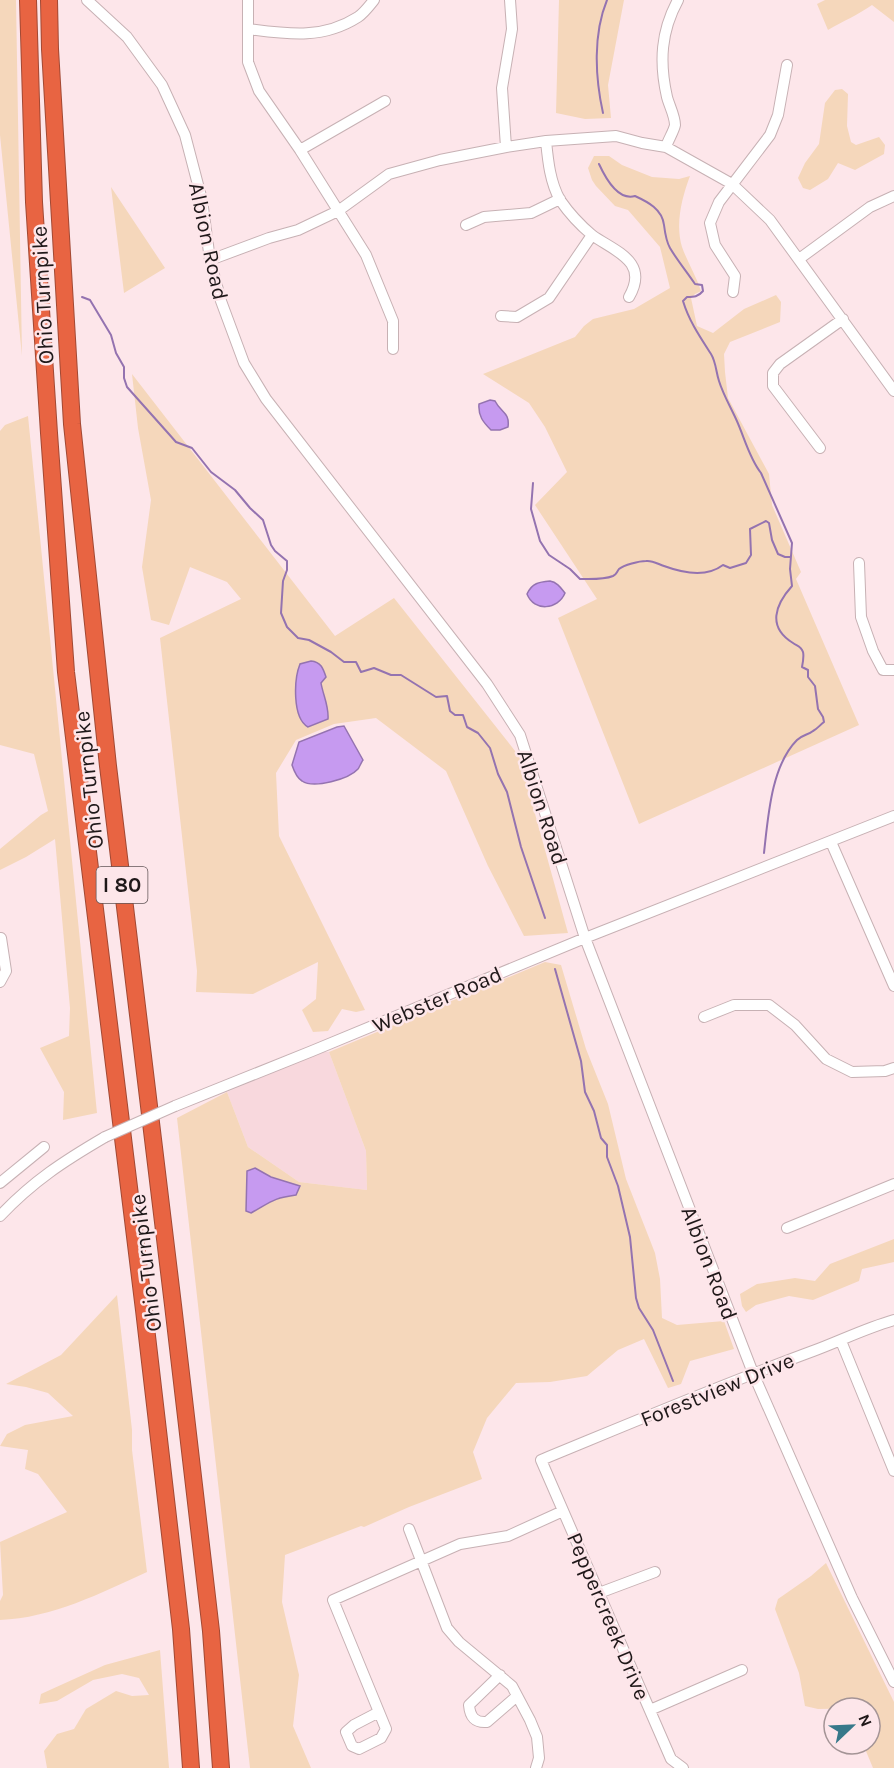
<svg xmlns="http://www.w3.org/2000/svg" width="894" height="1768" font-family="Karla,sans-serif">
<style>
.built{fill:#f8d8dd}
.green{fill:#f5d7bb}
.water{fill:#c69af0;stroke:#9473b0;stroke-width:1.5}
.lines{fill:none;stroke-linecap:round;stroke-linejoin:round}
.stream{stroke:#9473b0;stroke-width:2}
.minor-casing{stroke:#c7b1b4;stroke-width:12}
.highway-casing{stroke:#a24934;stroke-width:18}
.minor{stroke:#fff;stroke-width:10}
.highway{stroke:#e86442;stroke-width:16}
.minor-bridge-casing{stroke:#c7b1b4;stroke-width:12;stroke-linecap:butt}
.minor-bridge{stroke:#fff;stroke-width:10}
.labels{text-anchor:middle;stroke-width:5;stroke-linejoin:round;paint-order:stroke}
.shield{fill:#fde6ea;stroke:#625658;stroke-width:1.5}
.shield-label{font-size:21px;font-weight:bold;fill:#1f1819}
.street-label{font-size:22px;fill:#1f1819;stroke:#fde6ea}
</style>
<rect width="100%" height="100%" fill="#fde6ea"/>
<path class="built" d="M321,1052H329L366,1151L367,1190L299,1182L248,1147L227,1092Z"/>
<path class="green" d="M0,0H16L22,356L0,135Z
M559,0H624L608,85L611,118L585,119L556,113Z
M825,0H894V22L872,5C858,15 843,21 828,30L817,4Z
M842,89L848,94L847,126L851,142L856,145L879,137L885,145L884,154L855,170L838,163L828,179L810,190L803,188L798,178L805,163L819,144L825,103L835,90Z
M594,156H609L622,165L652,177L679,179L690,176C682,197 675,224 682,247C687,261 696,276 701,291L695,294L691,298L697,326L713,333L744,309L776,295L781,302L780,322L730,342L724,354L725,372L728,398L769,474L772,505L801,572L796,579L859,725L639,824L558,618L597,599L535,505L567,472L545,427L529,403L483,374L575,337L584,326L593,319L634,309L670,288L660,247L628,210L615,206L596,186L592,180L588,168Z
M111,187L165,268L124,293Z
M132,374L335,636L394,598L519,756L568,933L524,936L488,866L446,771L376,718L334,724L296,740L276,773L279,836L365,1010L356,1012L342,1009L328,1031L313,1032L302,1010L316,999L318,962L253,994L196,992L197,971L160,638L241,599L227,582L190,567L169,625L151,620L142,567L151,500L138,428Z
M28,416L97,1113L63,1120L64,1092L40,1048L69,1036L70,1008L55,839L26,857L0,870V849L41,815L48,811L34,754L0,745V431L5,425Z
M545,962L561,965L586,1049L608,1104L626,1179L655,1253L660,1279L662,1318L677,1325L724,1321L734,1349L690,1361L681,1384L668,1388L644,1339L618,1350L587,1376L550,1382L516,1383L487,1418L473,1452L482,1479L409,1507L364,1527L361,1526L285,1555L282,1602L299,1675L293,1726L311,1768H250L177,1118L227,1092L248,1147L299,1182L367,1190L366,1151L329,1052Z
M894,1239V1262L862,1269L859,1281L813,1300L789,1296L756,1305L746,1312L742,1306L740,1294L757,1284L795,1278L815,1281L830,1264Z
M117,1295L132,1430V1450L147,1572C101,1593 52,1618 0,1620V1601L3,1595L0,1542L67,1512L38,1474L25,1469L28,1450L0,1446L7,1434L25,1425L73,1416L48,1393L26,1387L6,1384L61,1355Z
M826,1563L894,1702V1768H873L863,1744H870V1708L818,1709L805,1706L799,1673L775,1609L778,1599L811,1576Z
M160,1650L169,1768H47L44,1751L57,1734L74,1729L86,1709L116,1691L132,1696L149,1695L139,1678L122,1674L93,1680L57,1701L39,1704L41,1694L105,1665Z"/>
<path class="water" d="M490,400L495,401C501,413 510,412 508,427L500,430H491C483,422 478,416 479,404Z
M550,581C557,582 561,588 565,593C558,610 534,612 527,594C532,583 539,582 550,581Z
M311,661C321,662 323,668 326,677L321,683C323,695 329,706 328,719L308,727C292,718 294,679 300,664Z
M344,726L363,760C362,761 359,768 358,769C349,779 314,789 302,781C297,778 294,771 292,765L299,742L337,727Z
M255,1168L271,1177L300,1186L296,1195C273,1198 271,1202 251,1213L246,1211L247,1171Z"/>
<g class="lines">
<path class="stream" d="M603,113C595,77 593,34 607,0
M599,164C605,177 618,201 635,196C648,202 662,209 664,225C665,233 666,241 670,248C677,260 687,272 695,284L702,285L703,291C698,297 694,297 687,297L683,301C689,321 700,337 711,354C716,362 716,372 719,381C723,394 730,406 736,419C744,436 749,458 761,473L792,543L790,569L792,586C775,605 767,627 793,643C797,646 801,646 803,652C804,656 803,662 802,667L808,670V677L815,686L818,709L823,717L824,722C820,725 817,729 813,731C808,735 802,735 797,740C771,766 768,818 764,853
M82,297L90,300L111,335L116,353L124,367V378L127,387L176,442L192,448L211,472L235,490L250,508L263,520L271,545L275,551L287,561V570L283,581L281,613L287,627L298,638L309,640L331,652L344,662H356L361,672L374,668L391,675H401L436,697L447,696L450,711L455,715H463L467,727L478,733L490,748L498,774L507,792L521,847L545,918
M533,483L531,509L540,541L549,555L570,569L580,579C590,579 603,580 613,576C617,574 616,573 619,569C624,565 639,561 646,561C652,560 658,564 664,566C683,573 706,578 723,565L730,568L746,563L751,555L750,529L766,521L769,523L772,540L778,554L785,557H791
M555,969L581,1061L585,1092L594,1111L601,1138L607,1145V1157L618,1186L630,1237L636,1298L639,1308L653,1330L673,1381"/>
<g class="minor-casing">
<path id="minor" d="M87,0L127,37L162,85L185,135L202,200L210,260L221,301L244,363L266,399L487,684L520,735L585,938L753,1373L852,1598L894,1682
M248,0V62L259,91L300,150L366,255L393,321V349
M248,29C287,34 322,40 358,17C364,13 370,5 374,0
M546,141C548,161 550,182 560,200C569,213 580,225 592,235C614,251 650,261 629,297
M506,147L502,88L512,29L510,0
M666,147C668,140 674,131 675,125C675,116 669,105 667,97C659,62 661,31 678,0
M300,150L385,101
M466,225L484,217L531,213L560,199
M799,259L870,207L894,196
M210,260L269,238L298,230L338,211L389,174L440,160L506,147L546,141L616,136L642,143L666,147L732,184L770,220L894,391
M733,292L735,276L715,245L710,223L719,202L770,135L778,115L787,65
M501,316L517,317L549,298L592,235
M820,448L773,386V373L780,364L843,319
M859,563L861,617L873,651L883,670H894
M831,842L894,986
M0,982L6,971L1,938
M704,1017L734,1005H769L795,1025L826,1059L852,1072L885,1071L894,1068
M175,1106L312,1051L585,938L894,816
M0,1183L44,1147
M0,1216C33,1181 64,1161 105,1137
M787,1228L894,1184
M841,1341L894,1471
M409,1529L447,1628L459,1642L512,1686L530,1720L537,1737L539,1758L536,1768
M599,1593L655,1572
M500,1675L469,1705C470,1717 475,1723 487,1722L517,1696
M650,1710L742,1670
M379,1712L354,1725L346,1732L352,1746L359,1749L381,1738L386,1729L333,1600L460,1544L508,1536L563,1511
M683,1768L671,1759L541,1460C631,1423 721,1385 813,1351C840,1341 866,1328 894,1320"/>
</g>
<g class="highway-casing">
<path id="highway" d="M28,0L34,202L49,433L66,672L144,1310L181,1629L191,1768
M49,0L50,49L72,424L108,766L173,1305L211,1631L221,1768"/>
</g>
<use href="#minor" class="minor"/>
<use href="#highway" class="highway"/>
<g class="minor-bridge-casing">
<path id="minor-bridge" d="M105,1137L175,1106"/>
</g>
<use href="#minor-bridge" class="minor-bridge"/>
</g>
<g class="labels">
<rect class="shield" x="96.5" y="867" width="51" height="36" rx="4.5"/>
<g class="shield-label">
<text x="122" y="892">I 80</text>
</g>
<g class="street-label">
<text transform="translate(209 241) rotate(78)" y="8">Albion Road</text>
<text transform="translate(42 295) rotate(-93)" y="8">Ohio Turnpike</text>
<text transform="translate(88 780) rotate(-96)" y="8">Ohio Turnpike</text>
<text transform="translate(543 807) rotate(72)" y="8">Albion Road</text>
<text transform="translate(437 999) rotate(-23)" y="8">Webster Road</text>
<text transform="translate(145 1263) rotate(-97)" y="8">Ohio Turnpike</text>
<text transform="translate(710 1263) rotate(69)" y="8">Albion Road</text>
<text transform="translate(717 1389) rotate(-22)" y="8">Forestview Drive</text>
<text transform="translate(609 1616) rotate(67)" y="8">Peppercreek Drive</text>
</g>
</g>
<g transform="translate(852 1726) rotate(67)"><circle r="28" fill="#fde6ea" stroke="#a49496" stroke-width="1.5"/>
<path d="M0-4.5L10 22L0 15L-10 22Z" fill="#37798a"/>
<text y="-9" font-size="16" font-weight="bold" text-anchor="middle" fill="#1f1819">N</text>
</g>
</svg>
